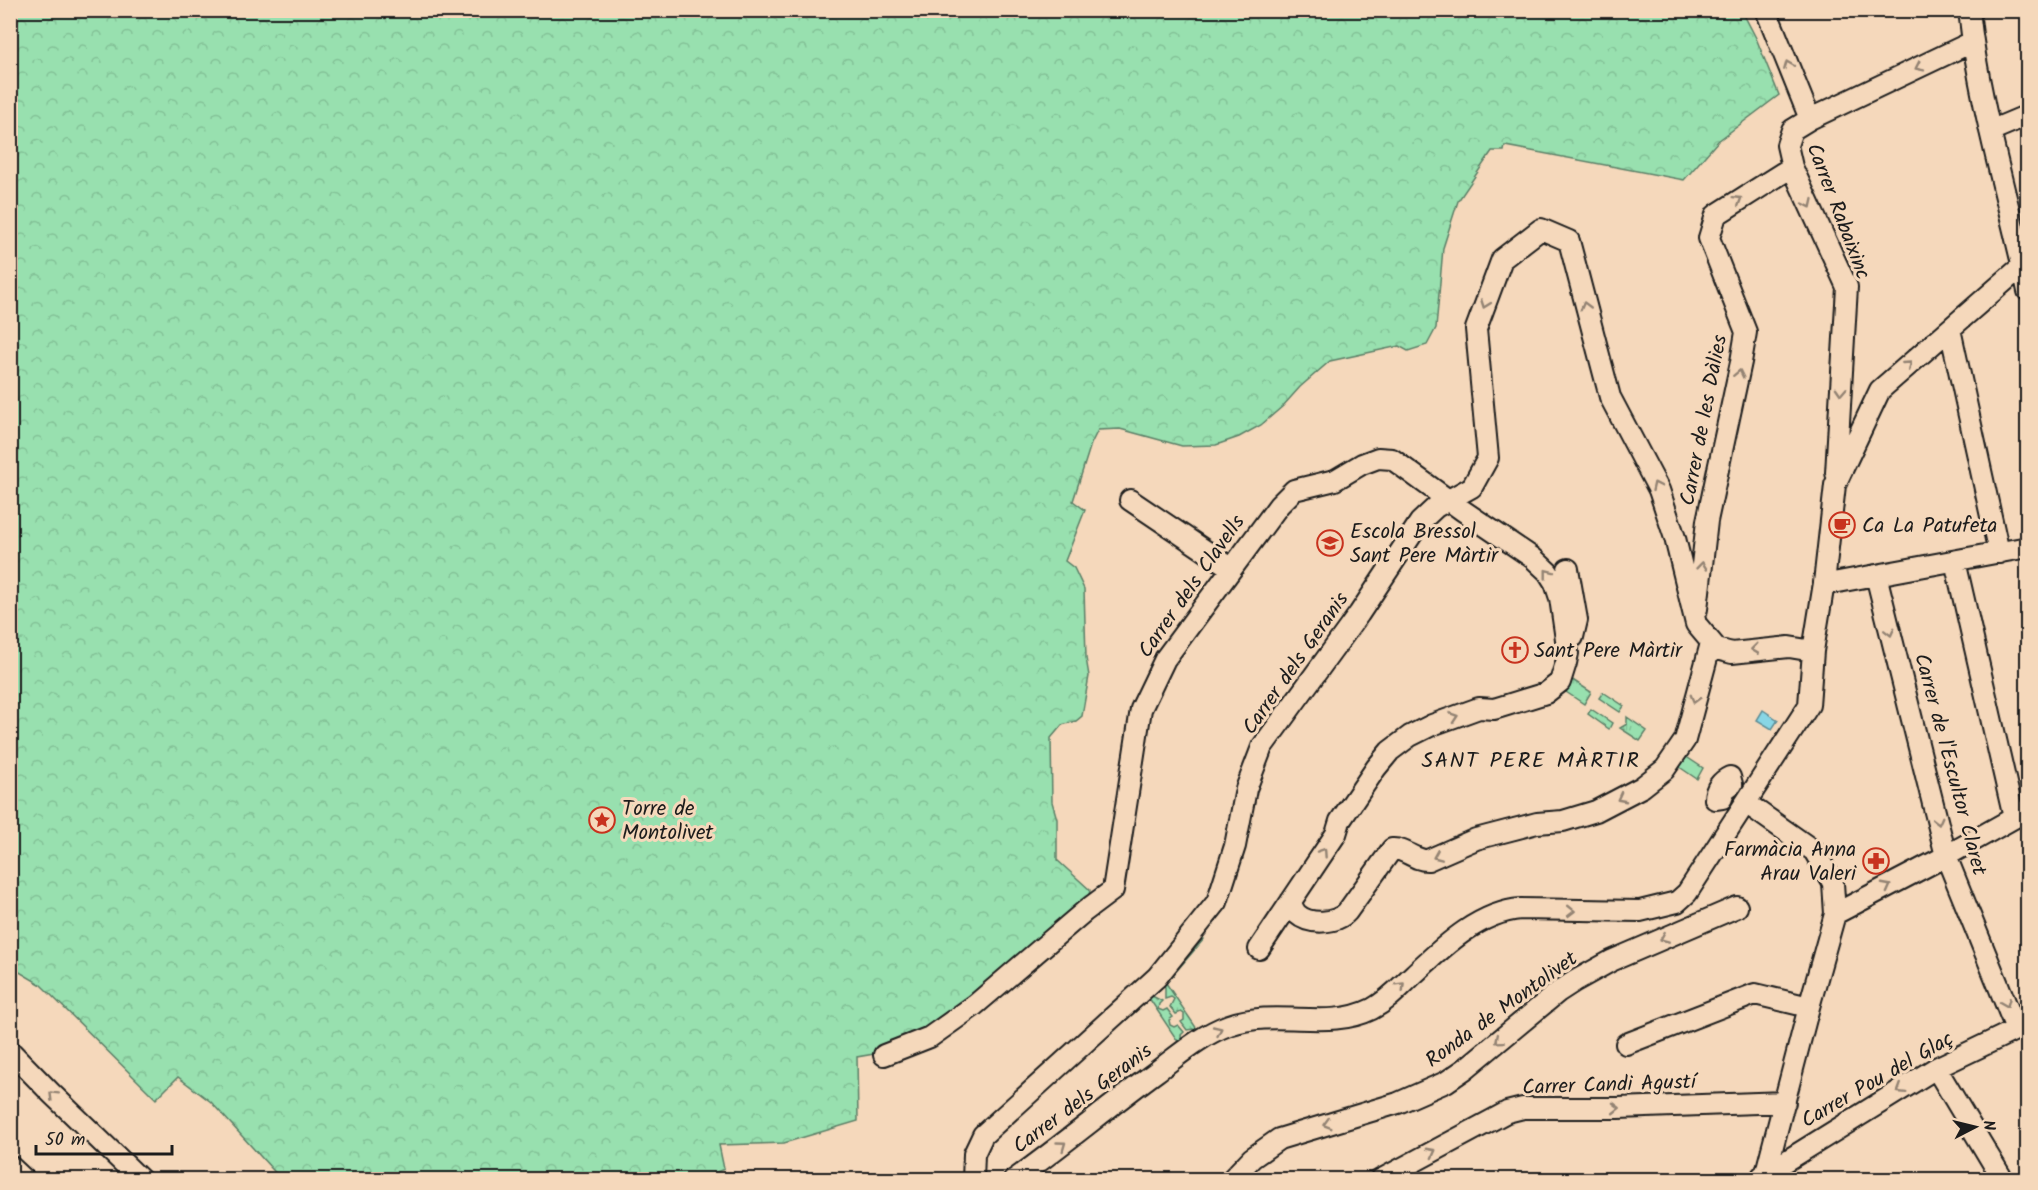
<svg xmlns="http://www.w3.org/2000/svg" width="2038" height="1190" font-family="Kalam,sans-serif">
<style>
.grass{fill:url(#grass-tufts);stroke:#5a7e66;stroke-width:1.5}
.forest{fill:url(#forest-crowns);stroke:#5a7e66;stroke-width:1.5}
.water{fill:#88d6e5;stroke:#5d8c95;stroke-width:1.5}
.lines{fill:none;stroke-linecap:round;stroke-linejoin:round}
.minor-casing{stroke:#1c1c1c;stroke-width:24}
.minor{stroke:#f5d8bb;stroke-width:20}
.oneway{stroke:#938373}
.labels{text-anchor:middle;stroke-width:6;stroke-linejoin:round;paint-order:stroke}
.street-label{font-size:21px;fill:#1c1c1c;stroke:#f5d8bb}
.poi-label{font-size:21px;fill:#1c1c1c;stroke:#f5d8bb;text-anchor:start}
.neighbourhood-label{font-size:22px;letter-spacing:1.5px;fill:#1c1c1c;stroke:#f5d8bb}
</style>
<defs>
<pattern id="grass-tufts" width="24" height="20" patternUnits="userSpaceOnUse" patternTransform="scale(1.5)"><rect width="24" height="20" fill="#98e0af"/><path d="M3 7l-1-3M5 7V3M7 7l1-3M15 17l-1-3M17 17v-4M19 17l1-3" fill="none" stroke="#82c096"/></pattern>
<pattern id="forest-crowns" width="20" height="18" patternUnits="userSpaceOnUse" patternTransform="scale(1.5)"><rect width="20" height="18" fill="#98e0af"/><path d="M2 6a3 3 0 1 1 6 0M12 15a3 3 0 1 1 6 0" fill="none" stroke="#82c096"/></pattern>
</defs>
<rect width="100%" height="100%" fill="#f5d8bb"/>
<filter id="ink" filterUnits="userSpaceOnUse"><feTurbulence type="fractalNoise" baseFrequency=".0167" numOctaves="2"/><feDisplacementMap in="SourceGraphic" scale="12" xChannelSelector="R" yChannelSelector="G"/><feConvolveMatrix kernelMatrix="1 2 1 2 8 2 1 2 1" color-interpolation-filters="sRGB"/></filter>
<g filter="url(#ink)">
<path class="grass" d="M1571,679L1591,692L1584,704L1563,690L1570,687Z
M1603,692L1624,706L1620,712L1599,698Z
M1591,709L1612,723L1609,729L1588,714Z
M1627,717L1647,731L1640,741L1620,728L1627,724Z
M1685,756L1703,768L1697,779L1678,766L1684,760Z
M1203,938L1204,939L1166,983L1199,1032L1197,1033L1193,1029L1187,1030L1181,1022L1184,1020V1014L1181,1012L1176,1014L1170,1007L1174,999L1171,997L1165,999V987L1162,983Z
M1148,994L1162,1001L1159,1004L1158,1009L1163,1011L1167,1009L1173,1017L1169,1020L1170,1025L1174,1027L1178,1025L1184,1032L1181,1035L1182,1043H1179L1149,998L1125,1021L1122,1018Z"/>
<path class="forest" d="M10,11H1742L1756,38L1779,95L1718,141L1684,180L1505,146L1504,151H1492L1458,201L1443,248L1436,328L1427,345L1408,351L1399,346L1330,361L1300,387L1283,406L1261,425L1239,437L1216,445L1182,446L1120,429L1098,430L1091,444L1073,501L1085,510L1065,561L1074,568L1084,589L1086,658L1089,676L1082,716L1076,721L1062,725L1051,738L1052,802L1057,819V860L1090,890L1089,895L999,976L917,1036L874,1054L857,1057L858,1121L784,1143L719,1145L724,1169L700,1179L282,1180L211,1102L178,1077L156,1099L40,984L11,967Z"/>
<path class="water" d="M1763,710L1778,720L1772,729L1757,720Z"/>
<g class="lines">
<g class="minor-casing">
<path id="minor" d="M1766,10L1810,119
M1969,10C1979,105 2008,198 2028,291
M1990,131L2028,115
M1950,329L1999,553
M1836,473L1847,287L1792,167L1787,145L1792,130L1810,119L1972,42
M1130,500L1231,568
M1955,561L2014,818
M1568,569L1577,620L1573,637
M1876,575L1946,856L2016,1029
M1824,583H1833L2028,547
M1697,609L1707,521L1741,362L1746,332L1709,238L1716,215L1792,167
M1730,777L1732,784L1724,790L1722,798L1715,799C1715,789 1721,781 1730,777Z
M1746,803L1814,851L1833,883L1835,914L1809,1007L1764,1180
M1291,901C1292,906 1293,910 1297,914C1309,925 1336,924 1347,912L1392,849C1405,848 1415,861 1428,860L1476,839L1537,823L1563,821L1596,811L1642,787L1665,769L1685,740L1711,643
M1835,914L1946,856L2028,810
M1626,1044L1755,994L1809,1007
M10,1051L51,1093L141,1180
M884,1055L930,1037L975,1005L1085,911L1113,890L1141,709L1165,659L1279,505L1294,490L1335,480L1362,464L1378,458L1392,459L1462,510L1533,558L1548,572L1555,583L1560,598L1568,653L1566,663L1560,682L1546,693L1494,709L1479,708L1432,725L1410,736L1390,751L1376,768L1340,821L1336,834L1259,949
M1936,1068L2003,1180
M10,1166L25,1180
M1762,1176L1936,1068L2028,1024
M973,1180L974,1154L983,1135L1157,977L1217,902L1235,846L1246,789L1262,747L1359,614L1420,522L1436,507L1472,487L1488,458L1476,329L1502,259L1541,229L1569,241L1610,397L1659,490L1675,538L1696,624L1717,649L1732,653L1789,647L1813,651
M1014,1180C1063,1145 1108,1107 1156,1072C1179,1055 1201,1035 1229,1025C1278,1008 1328,1031 1372,1009C1389,1000 1400,987 1414,974C1443,947 1479,912 1521,909L1640,911L1677,902L1687,893L1809,705L1813,651L1824,583L1835,485L1880,390L2022,266L2028,265
M1231,1180L1252,1158L1279,1139L1398,1103L1446,1082L1465,1069L1558,992L1575,981L1611,961L1737,907
M1380,1180L1507,1112L1523,1108H1618L1785,1102"/>
</g>
<use href="#minor" class="minor"/>
</g>
<defs><path id="oneway-chevron" d="M-2-3.5L2.5 0L-2 3.5" fill="none" stroke-width="1.6" stroke-linecap="round" stroke-linejoin="round" transform="scale(1.5)"/></defs>
<g class="oneway">
<use href="#oneway-chevron" transform="translate(1788 65) rotate(-112)"/>
<use href="#oneway-chevron" transform="translate(1919 67) rotate(154)"/>
<use href="#oneway-chevron" transform="translate(1738 200) rotate(-32)"/>
<use href="#oneway-chevron" transform="translate(1809 204) rotate(65)"/>
<use href="#oneway-chevron" transform="translate(1485 304) rotate(110)"/>
<use href="#oneway-chevron" transform="translate(1585 306) rotate(-105)"/>
<use href="#oneway-chevron" transform="translate(1908 365) rotate(-41)"/>
<use href="#oneway-chevron" transform="translate(1739 374) rotate(-78)"/>
<use href="#oneway-chevron" transform="translate(1841 391) rotate(93)"/>
<use href="#oneway-chevron" transform="translate(1656 486) rotate(-115)"/>
<use href="#oneway-chevron" transform="translate(1702 566) rotate(-84)"/>
<use href="#oneway-chevron" transform="translate(1548 573) rotate(-128)"/>
<use href="#oneway-chevron" transform="translate(1890 632) rotate(76)"/>
<use href="#oneway-chevron" transform="translate(1755 649) rotate(173)"/>
<use href="#oneway-chevron" transform="translate(1695 699) rotate(105)"/>
<use href="#oneway-chevron" transform="translate(1454 717) rotate(-19)"/>
<use href="#oneway-chevron" transform="translate(1621 798) rotate(152)"/>
<use href="#oneway-chevron" transform="translate(1938 821) rotate(76)"/>
<use href="#oneway-chevron" transform="translate(1323 852) rotate(-56)"/>
<use href="#oneway-chevron" transform="translate(1437 856) rotate(157)"/>
<use href="#oneway-chevron" transform="translate(1887 887) rotate(-28)"/>
<use href="#oneway-chevron" transform="translate(1571 911) rotate(1)"/>
<use href="#oneway-chevron" transform="translate(1664 938) rotate(157)"/>
<use href="#oneway-chevron" transform="translate(1401 986) rotate(-45)"/>
<use href="#oneway-chevron" transform="translate(2006 1003) rotate(68)"/>
<use href="#oneway-chevron" transform="translate(1218 1030) rotate(-25)"/>
<use href="#oneway-chevron" transform="translate(1499 1040) rotate(140)"/>
<use href="#oneway-chevron" transform="translate(1901 1090) rotate(148)"/>
<use href="#oneway-chevron" transform="translate(53 1095) rotate(-135)"/>
<use href="#oneway-chevron" transform="translate(1616 1108) rotate(-1)"/>
<use href="#oneway-chevron" transform="translate(1327 1124) rotate(164)"/>
<use href="#oneway-chevron" transform="translate(1062 1145) rotate(-36)"/>
<use href="#oneway-chevron" transform="translate(1432 1152) rotate(-28)"/>
</g>
</g>
<defs>
<g id="cafe-ring" transform="scale(1.35)"><circle r="9.5" fill="#f5d8bb" stroke="#c8321e" stroke-width="1.5"/><path d="M-5.5-4.5H6V0H3Q3 3.5 0 3.5H-2.5Q-5.5 3.5-5.5 0ZM3-3.2v2h1.7v-2ZM-6 4.5H4V6H-6Z" fill="#c8321e"/></g>
<g id="school-ring" transform="scale(1.35)"><circle r="9.5" fill="#f5d8bb" stroke="#c8321e" stroke-width="1.5"/><path d="M0-5L7-2L0 1L-7-2ZM-4 1L0 2.5L4 1V4Q0 6-4 4Z" fill="#c8321e"/></g>
<g id="church-ring" transform="scale(1.35)"><circle r="9.5" fill="#f5d8bb" stroke="#c8321e" stroke-width="1.5"/><path d="M-1.2-6h2.4v3.5h3.3v2.4h-3.3V6h-2.4V-.1h-3.3v-2.4h3.3Z" fill="#c8321e"/></g>
<g id="sight-ring" transform="scale(1.35)"><circle r="9.5" fill="#f5d8bb" stroke="#c8321e" stroke-width="1.5"/><path d="M0-6L1.8-2.2L6-1.7L2.9 1.2L3.7 5.4L0 3.3L-3.7 5.4L-2.9 1.2L-6-1.7L-1.8-2.2Z" fill="#c8321e"/></g>
<g id="pharmacy-ring" transform="scale(1.35)"><circle r="9.5" fill="#f5d8bb" stroke="#c8321e" stroke-width="1.5"/><path d="M-2-6h4v4h4v4h-4v4h-4v-4h-4v-4h4Z" fill="#c8321e"/></g>
</defs>
<g fill-rule="evenodd">
<use href="#cafe-ring" x="1842" y="525"/>
<use href="#school-ring" x="1330" y="543"/>
<use href="#church-ring" x="1515" y="650"/>
<use href="#sight-ring" x="602" y="820"/>
<use href="#pharmacy-ring" x="1876" y="861"/>
</g>
<g class="labels">
<g class="street-label">
<text transform="translate(1839 211) rotate(69)" y="7">Carrer Rabaixinc</text>
<text transform="translate(1703 420) rotate(-79)" y="7">Carrer de les Dàlies</text>
<text transform="translate(1191 586) rotate(-55)" y="7">Carrer dels Clavells</text>
<text transform="translate(1295 663) rotate(-55)" y="7">Carrer dels Geranis</text>
<text transform="translate(1951 764) rotate(75)" y="7">Carrer de l'Escultor Claret</text>
<text transform="translate(1501 1009) rotate(-36)" y="7">Ronda de Montolivet</text>
<text transform="translate(1877 1079) rotate(-30)" y="7">Carrer Pou del Glaç</text>
<text transform="translate(1609 1084) rotate(-2)" y="7">Carrer Candi Agustí</text>
<text transform="translate(1082 1098) rotate(-37)" y="7">Carrer dels Geranis</text>
</g>
<g class="poi-label">
<text x="1862" y="532">Ca La Patufeta</text>
<text x="1350" y="538">Escola Bressol<tspan x="1350" dy="24">Sant Pere Màrtir</tspan></text>
<text x="1534" y="657">Sant Pere Màrtir</text>
<text x="622" y="815">Torre de<tspan x="622" dy="24">Montolivet</tspan></text>
<text x="1856" y="856" text-anchor="end">Farmàcia Anna<tspan x="1856" dy="24">Arau Valeri</tspan></text>
</g>
<g class="neighbourhood-label">
<text x="1531" y="767">SANT PERE MÀRTIR</text>
</g>
</g>
<rect width="2038" height="1190" fill="none" stroke="#f5d8bb" stroke-width="36"/>
<rect x="18" y="18" width="2002" height="1154" fill="none" stroke="#1c1c1c" stroke-width="2" filter="url(#ink)"/>
<g transform="translate(1975 1127) rotate(83)" stroke="#f5d8bb" stroke-width="4.5" paint-order="stroke">
<path d="M0-4.5L10 22L0 15L-10 22Z" fill="#1c1c1c"/>
<text y="-9" font-size="16" font-weight="bold" text-anchor="middle" fill="#1c1c1c">N</text>
</g>
<path d="M36 1145v9h136v-9" fill="none" stroke="#1c1c1c" stroke-width="3"/>
<text x="45" y="1145" font-size="18" fill="#1c1c1c" stroke="#f5d8bb" stroke-width="4.5" paint-order="stroke">50 m</text>
</svg>
